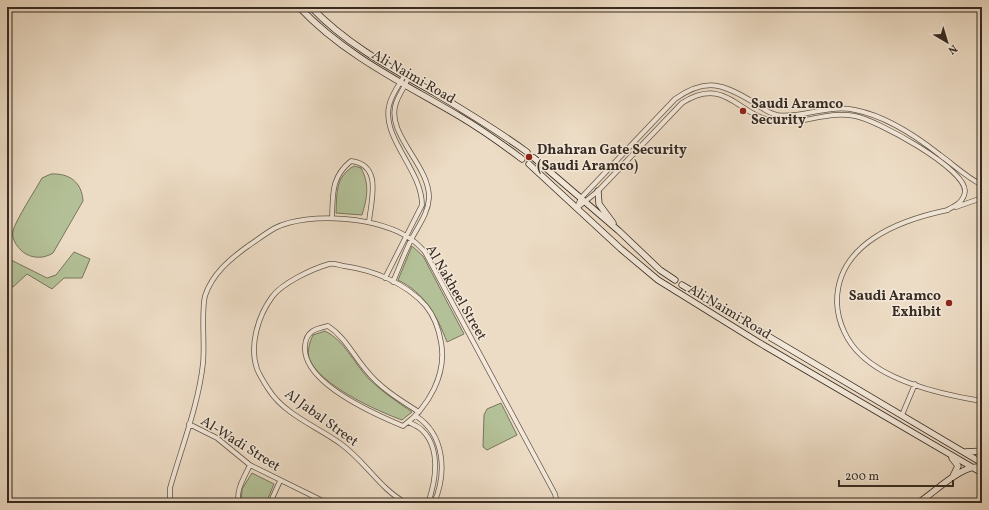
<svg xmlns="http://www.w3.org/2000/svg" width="989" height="510" font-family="Vollkorn,serif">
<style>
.green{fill:#b4c198;stroke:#76765d}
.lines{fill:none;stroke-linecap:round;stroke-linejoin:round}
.minor-casing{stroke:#64574b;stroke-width:5.5}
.secondary-casing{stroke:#372b22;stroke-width:7}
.minor{stroke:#f3e8d9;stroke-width:4}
.secondary{stroke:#f3e8d9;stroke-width:5.5}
.poi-dot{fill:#8f2418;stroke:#f3e8d9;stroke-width:1.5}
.labels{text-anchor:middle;stroke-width:3;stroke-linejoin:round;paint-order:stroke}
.street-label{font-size:14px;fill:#372b22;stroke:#f3e8d9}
.poi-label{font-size:14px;font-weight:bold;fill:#372b22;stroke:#f3e8d9;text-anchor:start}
</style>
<rect width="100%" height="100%" fill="#eddcc5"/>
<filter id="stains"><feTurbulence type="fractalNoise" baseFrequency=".005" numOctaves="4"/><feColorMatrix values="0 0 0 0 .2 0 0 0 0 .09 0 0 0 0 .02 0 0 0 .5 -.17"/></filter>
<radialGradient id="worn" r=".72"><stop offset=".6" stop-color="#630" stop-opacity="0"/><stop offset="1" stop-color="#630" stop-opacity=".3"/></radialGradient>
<path class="green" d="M354,166L361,168C370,185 367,198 362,215L336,213C337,193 335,177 354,166Z
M51,174C69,173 82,182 83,201L53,253C45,258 35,259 26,254C19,250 11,240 13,231C15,221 36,189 42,178Z
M412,246L423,256L464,334L447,342C437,316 425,293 398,280Z
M74,252L90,259L82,278H64L52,289L27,274L13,287L7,283V258L47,278L56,275Z
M325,331C344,340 354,363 368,378C381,391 396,401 412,412L402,420C377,411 319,385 309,358C307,351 310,341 313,335Z
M501,403L517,435L487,450L483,447L484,415L487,409Z
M252,473L274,484L266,503H241L242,489Z"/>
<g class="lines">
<g class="minor-casing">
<path id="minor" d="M577,207L581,198L675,99C706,77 723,84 753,102C760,107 768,113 777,115C801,119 827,104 855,110C886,116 916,136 940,155C954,165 966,177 982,185
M956,207L982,198
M577,208L598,191L682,103C726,75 738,116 774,121C801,126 827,110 855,116C877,120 965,168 965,191C964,202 955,206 947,210
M948,210C899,220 836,244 837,303C838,323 847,342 861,355C889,382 944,395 982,401
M332,218C333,194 331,177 351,161C383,165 371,200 369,222
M385,278L422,205C422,170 382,139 389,106C391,95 399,85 404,76
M393,282C399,268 404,254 411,240C418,226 428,214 429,198C430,165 385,134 396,103C399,94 405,87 408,78
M902,415L915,384
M416,416C445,435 447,473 434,503
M408,422C412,424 418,426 422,430C441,448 436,481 428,503
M189,424L217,438L250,465L321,500L323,503
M170,503V488C181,449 199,403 203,363C205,345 201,311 205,296C212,274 230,259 248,246C257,240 266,233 275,228C308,211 383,217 412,240C417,243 421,248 425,252L555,494L557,503
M239,503C235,491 245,476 250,465
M270,503L280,481
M406,503C380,489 365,461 341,444C318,427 285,415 269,390C265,384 260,376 257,369C249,346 258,316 272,297C282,283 312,269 329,264C333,263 339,265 344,266C373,270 406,283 426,306C434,316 439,330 441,342C447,374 429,407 403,426C374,414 302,383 305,346C306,331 315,329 328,326C345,337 353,355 366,370C380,388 400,400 419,412"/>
</g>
<g class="secondary-casing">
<path id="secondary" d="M299,7C344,55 403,83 459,116C481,129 502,144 522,159
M311,7C346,44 391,68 435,93C467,112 498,131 527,152
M534,158L619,231L660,270L675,280
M529,164L621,249L658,280L758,342L982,473
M598,191L599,204L613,223
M682,285L982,463
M965,452L982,451
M952,458L958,466L953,476
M918,503C933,494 965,461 982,468"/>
</g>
<use href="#minor" class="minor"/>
<use href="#secondary" class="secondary"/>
</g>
<g class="poi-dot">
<circle cx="743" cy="111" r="4"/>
<circle cx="529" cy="157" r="4"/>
<circle cx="949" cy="303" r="4"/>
</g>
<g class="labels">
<g class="street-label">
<text transform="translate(414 76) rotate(30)" y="5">Ali Naimi Road</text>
<text transform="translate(457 292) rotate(60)" y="5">Al Nakheel Street</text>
<text transform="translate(730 311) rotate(31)" y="5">Ali Naimi Road</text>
<text transform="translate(322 417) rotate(36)" y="5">Al Jabal Street</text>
<text transform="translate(241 443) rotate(32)" y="5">Al-Wadi Street</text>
</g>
<g class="poi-label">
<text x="751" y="108">Saudi Aramco<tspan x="751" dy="16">Security</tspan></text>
<text x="537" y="154">Dhahran Gate Security<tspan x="537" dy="16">(Saudi Aramco)</tspan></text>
<text x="941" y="300" text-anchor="end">Saudi Aramco<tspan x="941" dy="16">Exhibit</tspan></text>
</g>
</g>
<rect width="989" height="510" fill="none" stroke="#eddcc5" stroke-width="24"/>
<rect x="8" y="8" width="973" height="494" fill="none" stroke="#372b22" stroke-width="2"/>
<rect x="12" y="12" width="965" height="486" fill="none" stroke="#372b22"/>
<g transform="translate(947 42) rotate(142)" stroke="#f3e8d9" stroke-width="3" paint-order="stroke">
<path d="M0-3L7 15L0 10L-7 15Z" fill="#372b22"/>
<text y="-6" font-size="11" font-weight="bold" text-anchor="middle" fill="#372b22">N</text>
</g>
<path d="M839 480v6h114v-6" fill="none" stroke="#372b22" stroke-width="2"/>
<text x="845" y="480" font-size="12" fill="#372b22" stroke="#f3e8d9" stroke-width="3" paint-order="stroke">200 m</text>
<rect width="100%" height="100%" filter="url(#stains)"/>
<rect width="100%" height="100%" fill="url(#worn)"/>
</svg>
